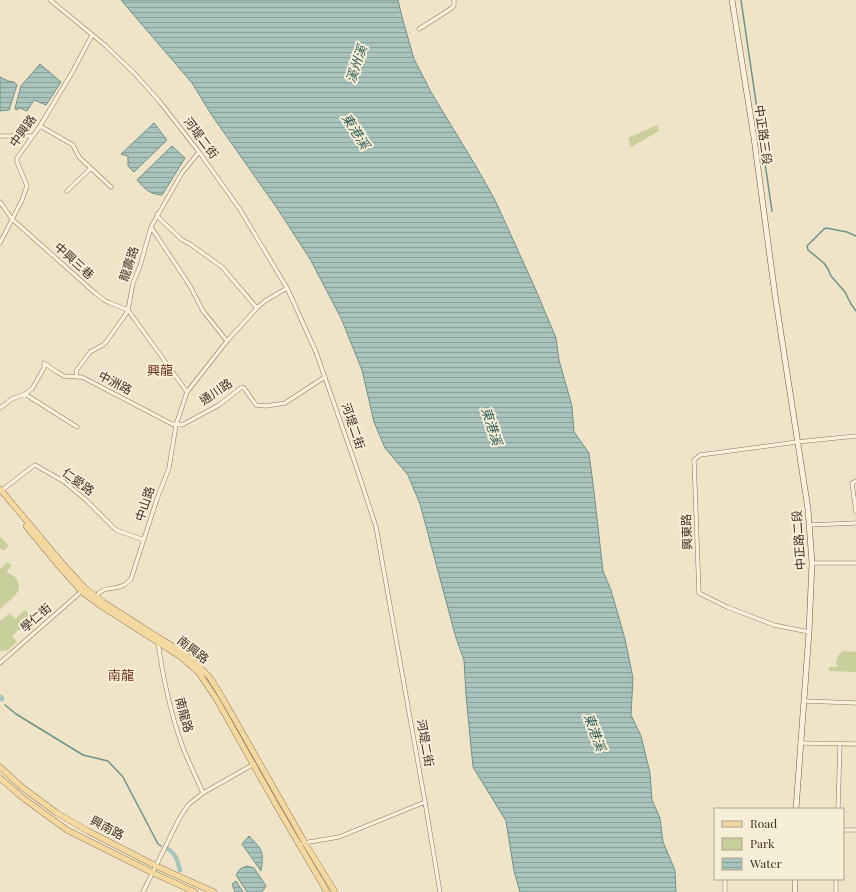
<svg xmlns="http://www.w3.org/2000/svg" width="856" height="892" font-family="'Playfair Display','Noto Sans TC',serif">
<style>
.green{fill:#c9cf9b}
.water{fill:url(#water-rules);stroke:#6f938a}
.lines{fill:none;stroke-linecap:round;stroke-linejoin:round}
.stream{stroke:#6f938a;stroke-width:1.5}
.canal{stroke:#a9c4bc;stroke-width:4.5}
.street-casing{stroke:#8d765c;stroke-width:4.5}
.secondary-casing{stroke:#6f573f;stroke-width:6}
.primary-casing{stroke:#5b4430;stroke-width:6}
.street{stroke:#faf1dc;stroke-width:3.5}
.secondary{stroke:#faf1dc;stroke-width:5}
.primary{stroke:#f3d9a0;stroke-width:5.5}
.labels{text-anchor:middle;stroke-width:4;stroke-linejoin:round;paint-order:stroke}
.street-label{font-size:12px;fill:#3d2e20;stroke:#f7eed8}
.water-label{font-size:13px;font-style:italic;fill:#2f5d5a;stroke:#f7eed8}
.neighbourhood-label{font-size:13px;fill:#6b2e1e;stroke:#f7eed8}
</style>
<defs>
<pattern id="water-rules" width="6" height="5" patternUnits="userSpaceOnUse"><rect width="6" height="5" fill="#a9c4bc"/><path d="M0 2.5h6" fill="none" stroke="#8ba098"/></pattern>
</defs>
<rect width="100%" height="100%" fill="#f0e4c8"/>
<path class="green" d="M657,125L659,131L631,147L628,138Z
M1,537L9,546L3,551L0,548V538Z
M8,562L12,566L6,572C14,574 22,582 18,591C16,596 5,604 0,609V569Z
M25,610L37,623L27,632L22,627L12,636L17,642L8,650L0,651V621L10,613L15,619Z
M843,651L856,652V672L829,671V667H838L836,663C837,657 838,655 843,651Z"/>
<path class="water" d="M121,0H398L402,17L414,59L431,92L477,168L495,200L535,288L556,338L559,360L572,406L574,432L589,453L594,492L603,571L611,590L625,639L633,678L631,715L641,736L650,773L652,800L660,818L663,842L675,870L676,892H520L514,871L506,821L473,767L466,695L464,660L456,638L420,504L408,475L385,448L374,422L362,370L341,318L310,259L277,208L211,114L192,83Z
M40,64L61,82L46,105L34,100L27,111L20,108L16,110L15,108L21,86Z
M0,77L8,81L14,82L17,85L9,110L0,111Z
M154,123L167,140L134,172L128,166V156L121,154Z
M172,146L185,158L162,195C149,194 145,189 137,180Z
M249,836C263,851 264,850 261,871L242,844Z
M247,866L254,868L266,886L262,892H247L236,875L240,869Z
M236,881L243,892H235L232,884Z"/>
<g class="lines">
<path class="stream" d="M741,0L772,211
M856,236L847,232L826,228L824,229L807,246L808,250L824,263L828,269L831,276L845,292L851,304L856,311
M5,705L16,714L83,755L108,761L123,777L158,844L161,846"/>
<path class="canal" d="M1,697L2,699
M168,849C177,855 177,860 180,870"/>
<g class="street-casing">
<path id="street" d="M50,0L106,46L136,75L160,102L199,152L239,208L287,288L316,352L356,466L376,527L425,802L440,892
M419,29L452,8L454,5V0
M40,126L73,145L79,157L111,187
M0,136H32
M67,191L91,168
M0,202L12,219L95,293L104,300L110,303L128,310L187,392
M157,214L158,217L182,240L190,244L222,267L257,308L265,301L287,288
M151,227L190,286L203,311L227,341
M0,243L22,200L27,186L17,162V158L40,126L73,71L92,35
M77,377L76,371L90,352L103,345L106,342L126,314L128,310L133,283L140,266L151,227L182,173L199,152
M25,394L77,427
M0,408L12,399L25,394L32,389L44,368V363L57,372L64,376L82,377L172,424L182,425L195,418L219,405L242,387L244,388L256,405L266,406L285,403L325,377
M856,481L852,483L856,512
M1,491L32,467L35,465L63,481L86,500L116,530L144,540
M809,525L856,523
M812,563H856
M95,597C104,585 113,591 124,585C126,584 129,581 131,579L157,499L169,468L176,425L187,392L227,341L257,308
M809,632L774,625L727,607L699,593L694,460L700,455L797,442L856,436
M159,642L158,643C163,677 170,712 182,745C188,761 196,777 203,793
M0,663L82,591
M804,701L856,703
M800,743L856,744
M838,809L840,744
M843,830H856
M303,843L339,837L425,802
M725,879V892
M143,892L179,819L188,805L203,793L254,764
M836,892V879"/>
</g>
<g class="secondary-casing">
<path id="secondary" d="M732,0L754,138L775,295L808,509L812,563L809,632L796,809
M795,879V892"/>
</g>
<g class="primary-casing">
<path id="primary" d="M0,489L62,563L85,588L103,602L161,639L184,653L200,667L211,679L222,697L305,843L335,892
M26,526L59,566L82,592L101,606L181,657L199,673L217,700L276,805L327,892
M0,767L23,788L57,813L88,831L156,866L214,892
M0,778L23,798L67,830L153,873L195,892"/>
</g>
<use href="#street" class="street"/>
<use href="#secondary" class="secondary"/>
<use href="#primary" class="primary"/>
</g>
<g class="labels">
<g class="street-label">
<text transform="translate(23 131) rotate(-55)" y="4">中興路</text>
<text transform="translate(763 135) rotate(82)" y="4">中正路三段</text>
<text transform="translate(201 138) rotate(53)" y="4">河堤二街</text>
<text transform="translate(74 261) rotate(42)" y="4">中興三巷</text>
<text transform="translate(129 264) rotate(-72)" y="4">龍壽路</text>
<text transform="translate(115 383) rotate(27)" y="4">中洲路</text>
<text transform="translate(216 392) rotate(-34)" y="4">通川路</text>
<text transform="translate(353 426) rotate(71)" y="4">河堤二街</text>
<text transform="translate(78 482) rotate(37)" y="4">仁愛路</text>
<text transform="translate(145 504) rotate(-72)" y="4">中山路</text>
<text transform="translate(687 532) rotate(-92)" y="4">興東路</text>
<text transform="translate(799 540) rotate(-94)" y="4">中正路二段</text>
<text transform="translate(36 618) rotate(-41)" y="4">學仁街</text>
<text transform="translate(193 650) rotate(38)" y="4">南興路</text>
<text transform="translate(184 715) rotate(75)" y="4">南龍路</text>
<text transform="translate(425 743) rotate(80)" y="4">河堤二街</text>
<text transform="translate(107 828) rotate(28)" y="4">興南路</text>
</g>
<g class="water-label">
<text transform="translate(356 64) rotate(-71)" y="5">溪州溪</text>
<text transform="translate(356 131) rotate(57)" y="5">東港溪</text>
<text transform="translate(492 426) rotate(72)" y="5">東港溪</text>
<text transform="translate(595 732) rotate(70)" y="5">東港溪</text>
</g>
<g class="neighbourhood-label">
<text x="160" y="375">興龍</text>
<text x="121" y="680">南龍</text>
</g>
</g>
<rect x="714" y="808" width="130" height="72" fill="#f7eed8" stroke="#ada18e"/>
<rect x="722" y="821" width="20" height="6" fill="#f3d9a0" stroke="#ada18e"/>
<text x="750" y="828" font-size="12" fill="#3d2e20">Road</text>
<rect x="722" y="838" width="20" height="12" fill="#c9cf9b" stroke="#ada18e"/>
<text x="750" y="848" font-size="12" fill="#3d2e20">Park</text>
<rect x="722" y="858" width="20" height="12" fill="url(#water-rules)" stroke="#ada18e"/>
<text x="750" y="868" font-size="12" fill="#3d2e20">Water</text>
</svg>
